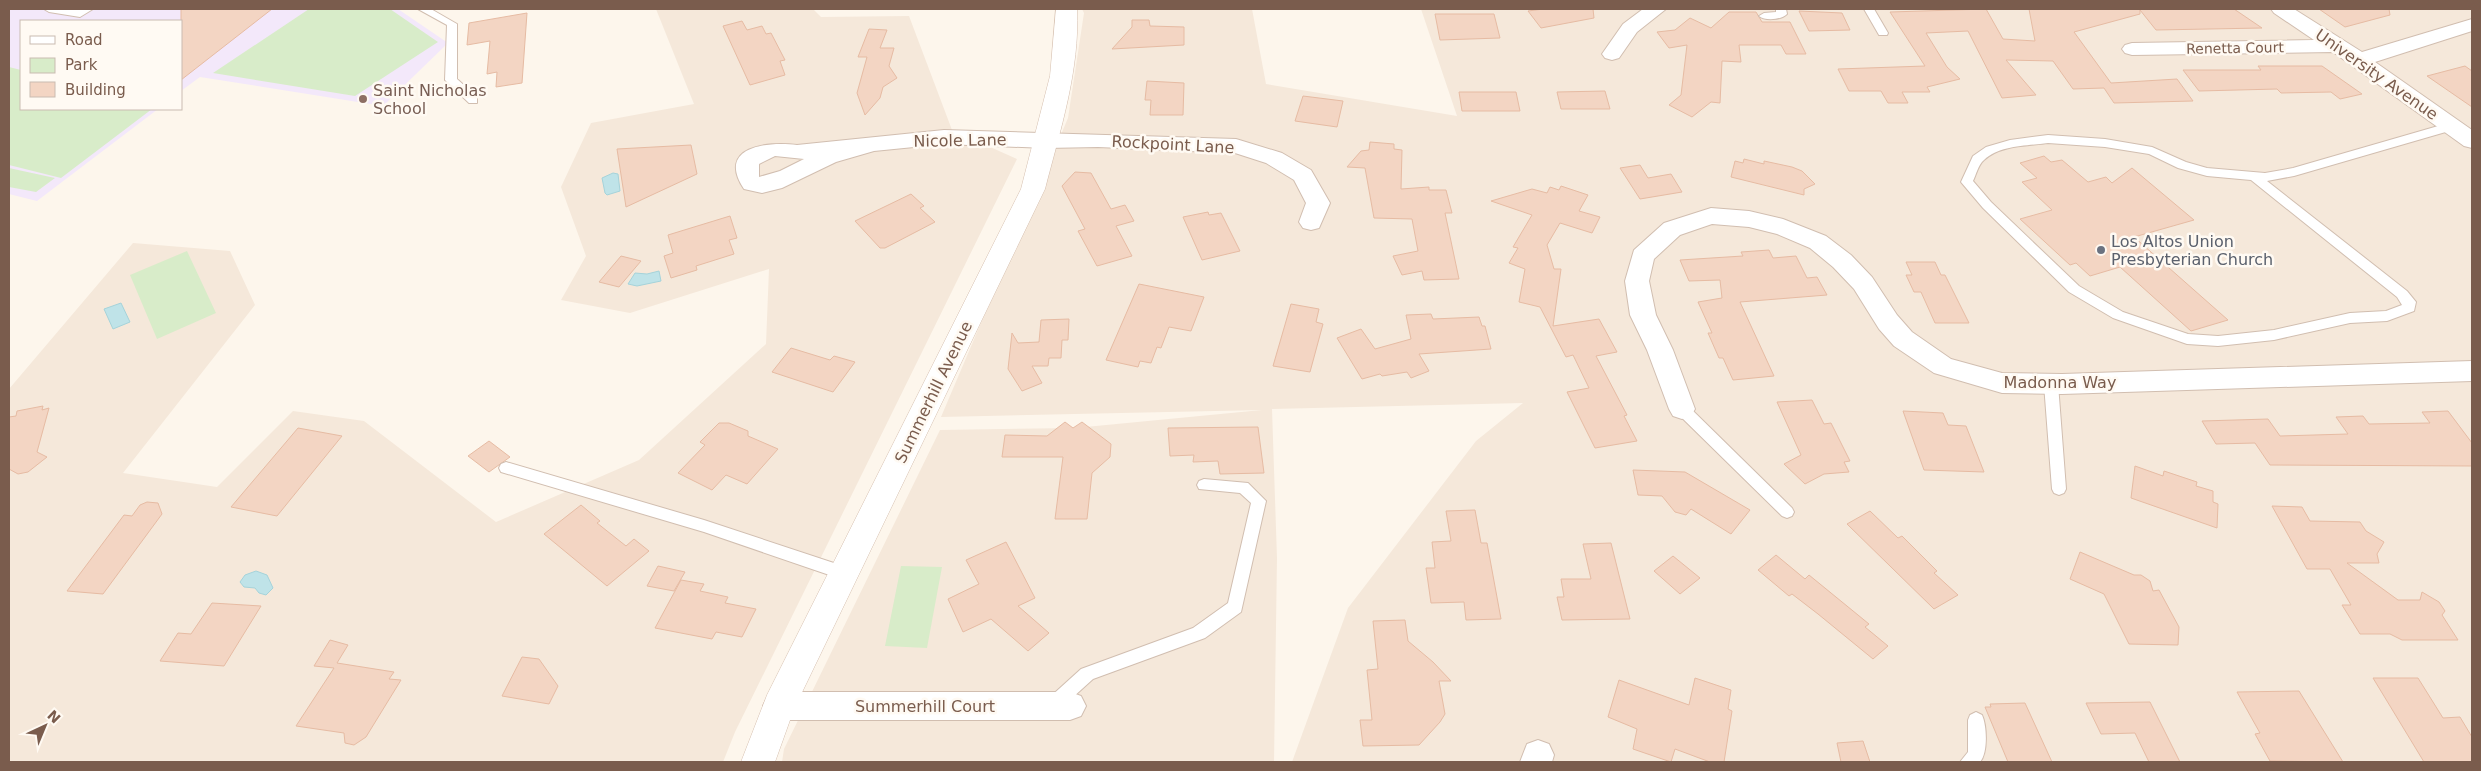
<svg xmlns="http://www.w3.org/2000/svg" width="2481" height="771" font-family="'DejaVu Sans',sans-serif">
<style>
.residential{fill:#f5e8da}
.education{fill:#f3e8fa}
.green{fill:#d8ecc9}
.water{fill:#bfe3e8;stroke:#a5d3da}
.building{fill:#f3d5c3;stroke:#e6bba3}
.lines{fill:none;stroke-linecap:round;stroke-linejoin:round}
.lane-casing{stroke:#d1beb0;stroke-width:2}
.street-casing{stroke:#d1beb0;stroke-width:2}
.secondary-casing{stroke:#d6c0b0;stroke-width:1}
.lane{fill:#fff;fill-rule:evenodd}
.street{fill:#fff;fill-rule:evenodd}
.secondary{fill:#fff;fill-rule:evenodd}
.education-dot{fill:#8d6e63;stroke:#fffaf3;stroke-width:2}
.worship-dot{fill:#6b7280;stroke:#fffaf3;stroke-width:2}
.labels{text-anchor:middle;stroke-width:5;stroke-linejoin:round;paint-order:stroke}
.far-street-label{font-size:14px;fill:#7a5c4d;stroke:#fffaf3}
.street-label{font-size:16px;fill:#7a5c4d;stroke:#fffaf3}
.education-label{font-size:16px;fill:#785e54;stroke:#fffaf3;text-anchor:start}
.worship-label{font-size:16px;fill:#5b616d;stroke:#fffaf3;text-anchor:start}
</style>
<rect width="100%" height="100%" fill="#fdf6ec"/>
<path class="residential" d="M656,9H813L821,17L909,16L952,130L1017,159L735,732L723,762H9V389L133,243L230,251L255,305L123,473L217,487L293,411L364,421L496,522L639,460L766,344L769,269L630,313L561,300L586,256L561,187L591,123L694,104Z
M1082,9H1252L1266,84L1457,116L1421,9H2472V762H1292L1348,608L1476,441L1523,403L1272,409L1277,558L1274,762H782L784,749L940,430L1075,428L1262,410L941,417L1068,118L1084,13Z"/>
<path class="education" d="M9,9H398L448,43L383,106L200,77L181,91V21H21V109H158L37,201L9,194Z"/>
<path class="green" d="M309,9H390L438,42L355,96L213,73Z
M9,67L21,70V109H152L61,178L9,165Z
M9,168L55,178L36,192L9,187Z
M187,251L216,313L157,339L130,275Z
M901,566L942,567L927,648L885,646Z"/>
<path class="water" d="M613,173L618,174L620,191L607,195L605,193L602,178Z
M659,271L661,281L637,286L628,284L635,273L647,274Z
M121,303L130,322L113,329L104,309Z
M256,571L267,575L273,588L266,595L259,593L255,588L244,587L240,582L245,575Z"/>
<path class="building" d="M181,9H272L181,80Z
M1543,9H1593L1594,18L1541,28L1528,11Z
M1986,9L2003,39L2035,41L2029,9H2234L2262,28L2156,30L2140,10V14L2074,32L2111,83L2177,79L2193,101L2114,103L2104,88L2073,89L2053,61L2006,60L2036,95L2002,98L1968,31L1926,33L1947,67L1960,79L1927,87L1930,92H1902L1908,103H1888L1881,91H1849L1838,69L1925,66L1890,12Z
M2319,9H2389L2390,15L2345,27Z
M1799,11L1842,13L1850,30L1809,31Z
M1729,12H1756L1762,22H1790L1806,54H1786L1781,45H1739L1741,62L1722,61L1720,103L1711,102L1692,117L1669,105L1681,95L1687,45L1669,48L1657,32L1675,30L1690,18L1711,28Z
M527,13L522,83L496,87L497,72L487,74L490,41L467,45L469,23Z
M1435,14H1494L1500,38L1440,40Z
M1132,20H1149L1150,26L1184,27V45L1112,49L1132,27Z
M742,21L747,30L762,26L766,34L771,33L785,60L780,61L785,75L750,85L723,26Z
M869,29L887,30L880,48H894L889,66L897,78L883,87L880,98L865,115L857,93L867,57H858Z
M2258,66H2322L2362,94L2340,99L2331,92L2281,93L2277,89L2199,91L2183,70H2261Z
M2465,66L2472,71V107L2427,76Z
M1147,81L1184,83L1183,115H1150L1151,100H1145Z
M1605,91L1610,109H1561L1557,92Z
M1459,92H1516L1520,111H1462Z
M1303,96L1343,101L1337,127L1295,121Z
M1370,142L1394,144V149L1402,150L1401,189L1429,187V190H1446L1452,213H1445L1459,279L1424,280L1422,271L1402,275L1393,256L1418,251L1412,219L1374,218L1365,168L1347,167L1361,151L1369,150Z
M691,145L697,174L626,207L617,149Z
M2044,156L2051,162L2062,160L2088,182L2106,177L2112,183L2132,168L2194,220L2134,237L2228,320L2191,331L2120,267L2090,276L2076,263L2070,265L2020,219L2052,210L2022,182L2037,178L2020,163Z
M1744,159L1764,164V161L1792,167L1802,171L1815,184L1804,189V195L1731,177L1735,161L1743,163Z
M1640,165L1648,178L1671,174L1682,192L1640,199L1620,168Z
M1075,172L1091,173L1111,209L1125,205L1134,221L1116,226L1132,256L1097,266L1078,231L1085,229L1062,186Z
M1561,186L1588,195L1579,211L1600,217L1592,233L1560,223L1547,245L1554,269H1561L1553,326L1599,319L1617,352L1596,356L1627,415L1624,416L1637,441L1595,448L1567,392L1589,388L1573,355L1566,357L1540,307L1519,302L1525,269L1509,263L1518,248L1513,247L1532,215L1491,201L1532,189L1547,193L1550,187L1559,190Z
M911,194L924,206L920,208L935,222L885,248H880L855,221Z
M1208,212L1209,215L1221,213L1240,251L1202,260L1183,217Z
M730,216L737,238L729,240L734,254L696,266L697,270L671,278L664,256L673,253L668,235Z
M1769,250L1773,258L1796,256L1807,278L1817,277L1827,295L1740,302L1774,376L1733,380L1723,358H1719L1708,333H1712L1698,302L1722,298L1720,280L1689,281L1680,260L1743,256L1741,252Z
M621,256L641,261L619,287L599,282Z
M1906,262H1935L1941,275H1945L1969,323H1935L1921,292H1914L1906,275H1912Z
M1139,284L1204,297L1191,331L1169,327L1161,348L1157,347L1151,363L1140,361L1138,367L1106,360Z
M1291,304L1319,309L1316,322L1323,324L1310,372L1273,366Z
M1431,314L1433,319L1479,317L1482,326H1485L1491,349L1419,354L1429,371L1411,378L1407,372L1382,376L1380,374L1362,379L1337,338L1361,329L1375,349L1411,339L1406,315Z
M1069,319L1068,340H1062L1061,358H1049L1048,366H1032L1042,383L1022,391L1008,369L1012,333L1018,343L1039,342L1041,320Z
M791,348L830,360L834,356L855,362L833,392L772,372Z
M1812,400L1824,424L1831,423L1850,461L1844,462L1849,472L1824,474L1805,484L1784,464L1801,455L1777,402Z
M43,406L42,410L49,408L37,452L47,457L28,472L18,474L9,469V417L16,416L17,411Z
M1903,411L1943,413L1948,425L1966,426L1984,472L1924,470Z
M2448,411L2472,443V466L2270,465L2255,443L2216,444L2202,421L2268,419L2280,436L2348,434L2336,417L2363,416L2369,424L2430,423L2422,412Z
M1065,422L1073,428L1082,422L1111,444L1110,457L1092,473L1087,519H1055L1063,457H1002L1005,435L1047,436Z
M719,423H729L748,431V436L778,449L747,484L726,475L712,490L678,473L705,445L700,442Z
M1258,427L1264,473L1220,474L1218,461L1193,462L1194,455L1170,456L1168,428Z
M298,428L342,436L277,516L231,507Z
M489,441L510,457L489,472L468,456Z
M2135,466L2163,476L2164,471L2197,482L2196,486L2213,491V502L2218,504L2217,528L2131,498Z
M1633,470L1685,472L1750,510L1731,534L1691,509L1686,515L1675,512L1662,496L1638,495Z
M147,502L158,503L162,514L103,594L67,591L124,515L132,516L140,505Z
M581,505L600,521L597,523L626,546L634,539L649,551L607,586L544,534Z
M2272,506L2302,507L2310,521L2360,522L2366,531L2384,542L2377,554L2379,563H2347L2398,600H2420L2422,592L2439,602L2445,611L2442,615L2458,640H2402L2390,634H2360L2342,605H2351L2330,569H2307Z
M1475,510L1481,543H1487L1501,619L1466,620L1464,602L1431,603L1426,568H1435L1432,542L1451,541L1446,511Z
M1870,511L1898,538L1902,536L1937,571L1934,573L1958,595L1934,609L1847,524Z
M1006,542L1035,598L1018,606L1049,633L1028,651L991,619L963,632L948,599L979,584L966,560Z
M1611,543L1630,619L1562,620L1557,597H1564L1561,579H1591L1583,544Z
M2080,552L2134,575H2141L2150,581L2153,591L2159,590L2179,627L2178,645L2129,644L2104,594L2070,579Z
M1776,555L1805,579L1809,575L1869,624L1865,627L1888,646L1873,659L1818,614L1792,594L1789,596L1758,570Z
M1673,556L1700,578L1680,594L1654,571Z
M658,566L685,572L674,591L647,586Z
M681,580L704,584L700,591L728,597L725,603L756,609L742,637L716,632L712,639L655,628Z
M212,603L261,606L224,666L160,661L178,633L191,634Z
M1405,620L1408,641L1433,662L1451,681H1439L1445,714L1440,722L1419,745L1363,746L1360,720H1372L1367,670L1378,669L1373,621Z
M330,640L348,645L337,663L394,672L389,679L401,680L366,737L354,745L345,743L344,733L296,726L334,668L314,666Z
M522,657L539,659L558,686L549,704L502,696Z
M1695,678L1731,690L1728,709L1732,711L1724,762H1710L1675,749L1671,762L1633,749L1637,729L1608,717L1619,680L1689,705Z
M2373,678H2418L2443,718L2460,717L2472,737V762H2424Z
M2299,691L2343,762L2270,761L2255,734L2260,733L2237,692Z
M2150,702L2180,762H2149L2135,733L2101,734L2086,703Z
M2025,703L2052,762H2008L1985,707H1991L1990,704Z
M1863,741L1870,762H1841L1837,743Z"/>
<g class="lines">
<g class="lane-casing">
<path id="lane" d="M44,9H93L80,17L49,12Z
M418,9H431L457,24V79L477,97V103H469L445,80L447,25Z
M1776,9H1786L1787,14C1781,20 1765,21 1759,16L1764,13L1776,12Z
M1864,9H1874L1888,33L1887,35H1879Z
M2452,122L2458,126L2456,129L2294,176L2267,181L2407,291L2416,302L2414,311L2387,321L2350,323L2274,340L2218,346L2187,344L2113,318L2069,292L1983,208L1961,182L1973,156L1986,147L2010,140L2048,135L2105,139L2152,147L2186,162L2207,168L2265,173L2293,168ZM2048,143L2105,147L2149,154L2178,168L2207,176L2251,180L2397,297L2402,305L2386,311L2350,313L2274,330L2218,336L2188,334L2123,312L2079,286L1991,202L1973,181C1976,175 1978,165 1984,160C2000,145 2027,146 2048,143Z
M2051,379L2056,380L2058,384L2066,489L2064,493L2059,495L2054,493L2052,489L2044,384L2046,380Z
M1682,404L1687,405L1792,508L1794,512L1792,516L1787,518L1782,516L1677,413L1675,409L1677,405Z
M506,462L704,520L849,568L852,573L849,578L844,580L704,532L501,472L499,468L501,464Z
M1204,479L1248,483L1266,501L1241,612L1205,638L1093,679L1061,708L1055,711L1049,708L1047,703L1049,698L1081,669L1193,628L1228,603L1251,503L1240,493L1199,489L1197,485L1199,481Z
M1976,712L1982,715C1987,726 1988,753 1980,762H1960L1968,752V720L1970,715Z"/>
</g>
<g class="street-casing">
<path id="street" d="M1643,9H1666L1637,32L1619,58L1612,60L1605,58L1602,54L1623,24Z
M2271,9H2294L2362,52L2472,19V31L2375,62L2472,130V148L2464,146L2333,52L2132,55L2125,53L2122,49L2125,45L2132,43L2314,40L2274,13Z
M944,130L1236,139L1282,153L1311,170L1330,203L1319,228L1311,230L1303,228L1299,222L1306,203L1294,180L1266,163L1235,153L1098,147L1046,148L944,144L874,151L836,162L782,188L762,193L744,189C716,147 767,141 797,145ZM775,156L804,159L780,171L759,177V164Z
M1711,208L1749,211L1783,219L1826,236L1851,255L1872,277L1897,315L1912,332L1951,359L2002,373L2062,374L2472,361V381L2062,394L2002,393L1934,373L1894,346L1879,329L1854,289L1833,267L1810,248L1777,234L1749,227L1712,224L1680,235L1654,259L1649,281L1656,315L1673,350L1695,409L1691,416L1682,419L1673,416L1669,409L1647,350L1630,315L1625,281L1634,250L1664,223Z
M779,692H1070L1081,696L1086,706L1081,716L1070,720H779L768,716L763,706L768,696Z
M1538,740L1549,744L1554,755L1552,762H1520L1527,744Z"/>
</g>
<g class="secondary-casing">
<path id="secondary" d="M1056,9H1077C1080,70 1060,131 1045,189L794,709L775,762H741L767,695L1021,189L1050,76Z"/>
</g>
<use href="#lane" class="lane"/>
<use href="#street" class="street"/>
<use href="#secondary" class="secondary"/>
</g>
<circle class="education-dot" cx="363" cy="99" r="5"/>
<circle class="worship-dot" cx="2101" cy="250" r="5"/>
<g class="labels">
<g class="far-street-label">
<text transform="translate(2235 48) rotate(-1)" y="5">Renetta Court</text>
</g>
<g class="street-label">
<text transform="translate(2377 74) rotate(35)" y="6">University Avenue</text>
<text transform="translate(960 140) rotate(-1)" y="6">Nicole Lane</text>
<text transform="translate(1173 144) rotate(3)" y="6">Rockpoint Lane</text>
<text x="2060" y="388">Madonna Way</text>
<text transform="translate(933 392) rotate(-64)" y="6">Summerhill Avenue</text>
<text x="925" y="712">Summerhill Court</text>
</g>
<g class="education-label">
<text x="373" y="96">Saint Nicholas<tspan x="373" dy="18">School</tspan></text>
</g>
<g class="worship-label">
<text x="2111" y="247">Los Altos Union<tspan x="2111" dy="18">Presbyterian Church</tspan></text>
</g>
</g>
<rect width="2481" height="771" fill="none" stroke="#7a5c4d" stroke-width="20"/>
<rect x="20" y="20" width="162" height="90" fill="#fffaf3" stroke="#cabbb1"/>
<rect x="30" y="36" width="25" height="8" fill="#ffffff" stroke="#cabbb1"/>
<text x="65" y="45" font-size="15" fill="#7a5c4d">Road</text>
<rect x="30" y="58" width="25" height="15" fill="#d8ecc9" stroke="#cabbb1"/>
<text x="65" y="70" font-size="15" fill="#7a5c4d">Park</text>
<rect x="30" y="82" width="25" height="15" fill="#f3d5c3" stroke="#cabbb1"/>
<text x="65" y="95" font-size="15" fill="#7a5c4d">Building</text>
<g transform="translate(45 726) rotate(44)" stroke="#fffaf3" stroke-width="4" paint-order="stroke">
<path d="M0-4L9 19L0 12L-9 19Z" fill="#7a5c4d"/>
<text y="-8" font-size="14" font-weight="bold" text-anchor="middle" fill="#7a5c4d">N</text>
</g>
</svg>
